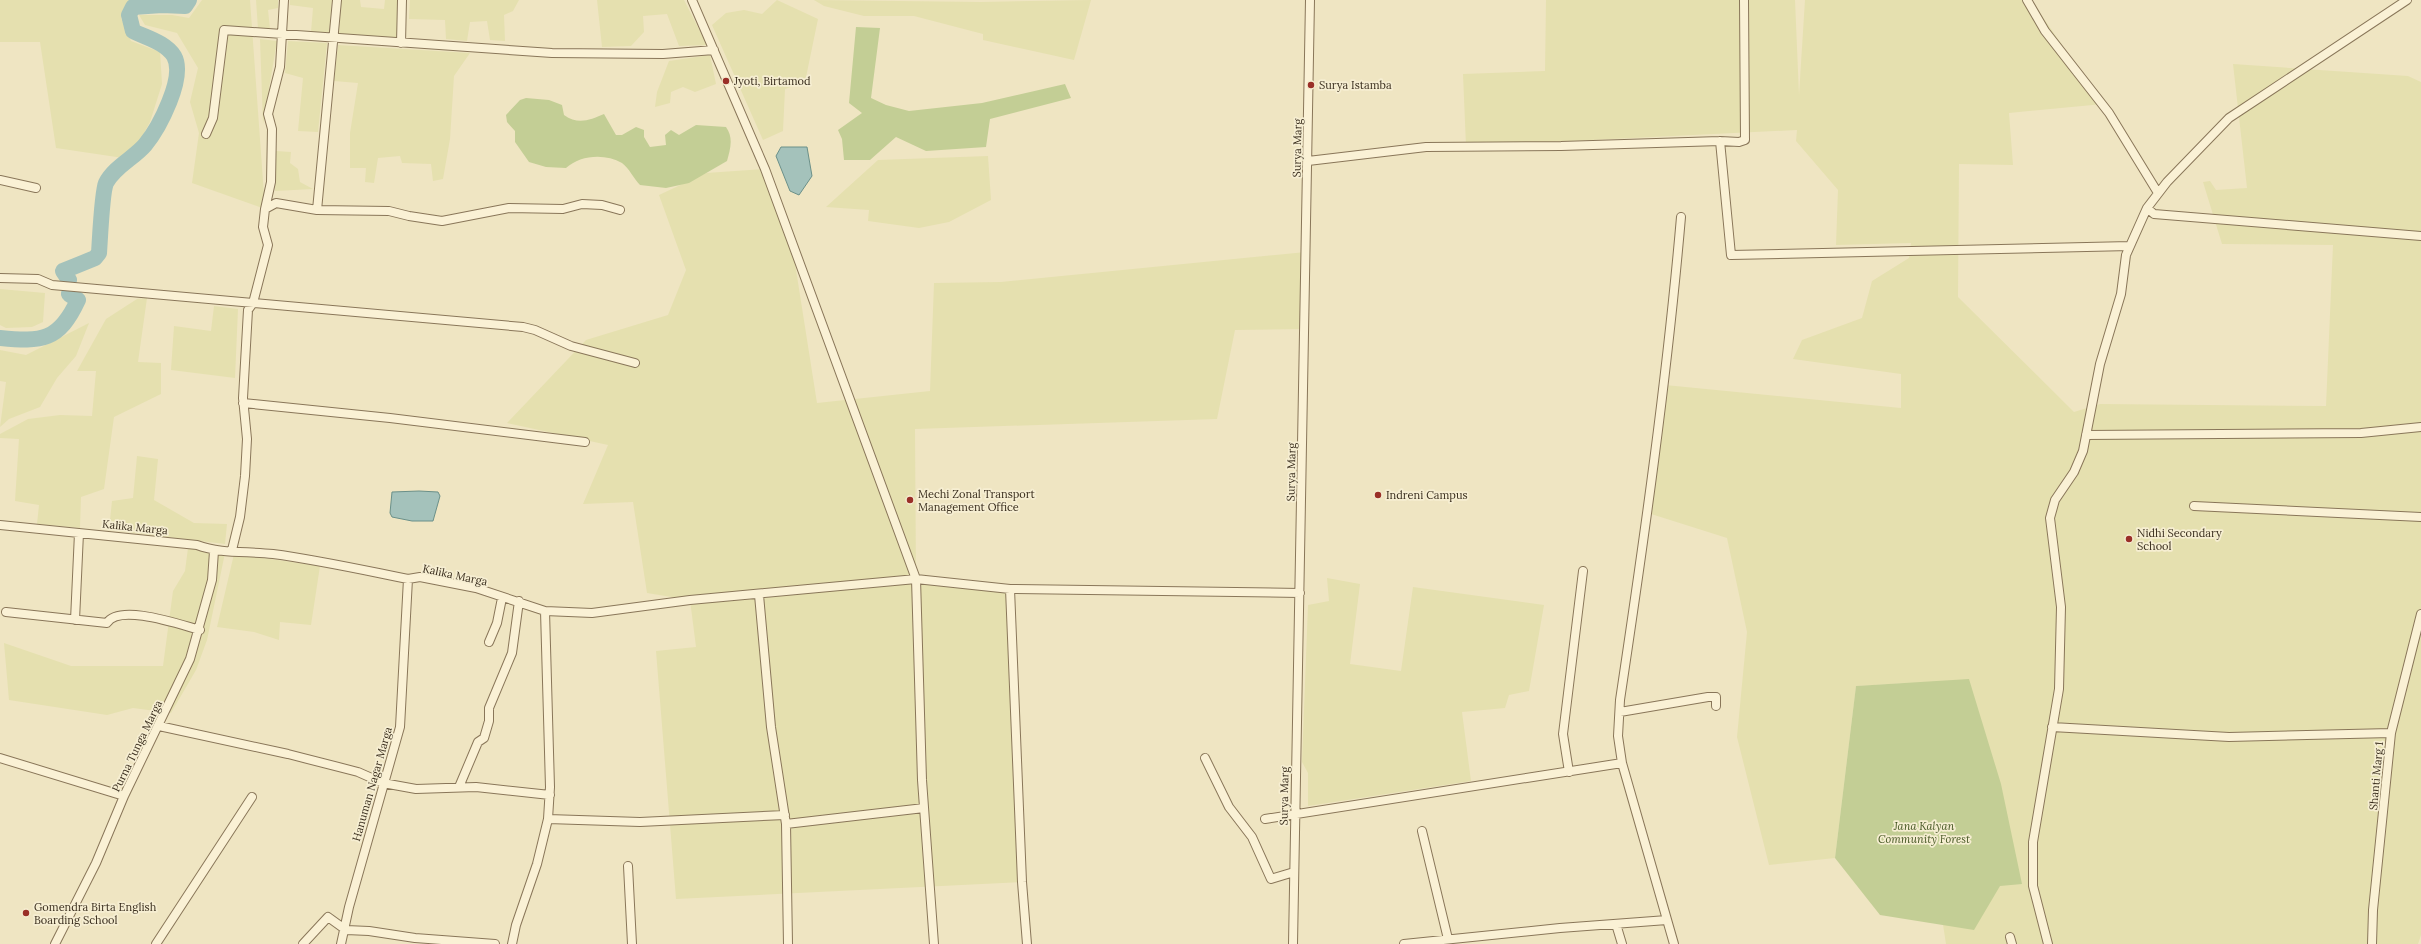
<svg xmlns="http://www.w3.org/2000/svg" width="2421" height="944" font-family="Lora,serif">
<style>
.farmland{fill:#e5e0af}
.green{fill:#c3ce95}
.water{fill:#a4c2bb;stroke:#6b9089}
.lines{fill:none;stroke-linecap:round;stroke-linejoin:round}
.river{stroke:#a4c2bb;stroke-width:16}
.street-casing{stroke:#897659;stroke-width:10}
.street{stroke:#faf1d5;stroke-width:8}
.poi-dot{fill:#9a2f27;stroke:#f6eed2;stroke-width:1.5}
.labels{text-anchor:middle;stroke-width:3.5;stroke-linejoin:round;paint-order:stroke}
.poi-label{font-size:11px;fill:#392d1d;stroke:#f6eed2;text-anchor:start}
.street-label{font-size:11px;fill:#392d1d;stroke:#f6eed2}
.park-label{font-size:11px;font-style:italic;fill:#455623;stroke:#f6eed2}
</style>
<rect width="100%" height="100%" fill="#efe5c2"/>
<path class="farmland" d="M0,0H129L121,18L131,41L160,52L162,84L150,122L130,159L56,148L40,42H0Z
M202,0H250L265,209L192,183L199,133L190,102L198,68L177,33L145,25L139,15H172L189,18Z
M256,0H278V8L268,10L270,29H258Z
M290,0H332L329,32H311L313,8L290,5Z
M341,0H360L361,7L384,9L385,0H398V39L339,34Z
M410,0H519L513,11L504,15L505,41L490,40L487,21L470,22L467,41L446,39L445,20L409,19Z
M597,0H684L707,45L679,46L667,14L643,16L644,32L631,46L602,47Z
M777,0L818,19L805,82L785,89L783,131L763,140L712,25L726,13L744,10L762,14Z
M814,0L981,2L1091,0L1074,60L983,40V34L914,16H864L824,6Z
M1546,0H1795L1799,95L1805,0H2031L2103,104L2009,113L2013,165L1959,164L1958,297L2074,412L2100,404L2326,406L2333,245L2222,244L2203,182L2210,181L2216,190L2247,188L2233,64L2408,76L2421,82V935L2418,944H1946L1906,683L1856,686L1835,858L1769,865L1737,737L1747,632L1727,538L1648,513L1665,385L1901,408V374L1793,359L1802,340L1862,318L1872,281L1909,258L1911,243L1836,245L1838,190L1796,141L1797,130L1466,146L1463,74L1545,71Z
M260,39L277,41L263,124Z
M288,41L327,43L318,132L298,131L303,78L285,73Z
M338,45L470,53L454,76L450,139L443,179L433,181L431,164L402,163L400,156L378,158L374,183L365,182L366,168H350V133L358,83L334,81Z
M710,55L716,84L695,92L683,87L671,92L670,103L655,107L657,92L669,61Z
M276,151L291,152L290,163L298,169L300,182L313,189L275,191Z
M988,156L991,200L949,222L919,228L868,221L869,210L826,207L878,160Z
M765,169L791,238L817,403L930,391L934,283L1001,282L1306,252L1305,329L1235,330L1217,419L915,429L916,579L1010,589L1022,882L676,899L656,651L696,647L690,600L647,593L633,502L583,504L608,445L507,423L586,340L668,315L686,270L659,195L706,173Z
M0,289L45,293L43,322L32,327L6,328L0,325Z
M147,298L138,362L161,363V394L114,417L104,489L81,497L80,528L37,524L39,505L15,501L19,439L0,438V434L28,419L60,415L92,416L96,371H77L106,319L137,299Z
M214,306L238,309L235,378L171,370L174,326L211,331Z
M89,323L76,356L57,378L40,407L9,419L0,427L6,382L0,381V350L26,355Z
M137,456L158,459L154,500L194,523L227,524L225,544L109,530L112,501L133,498Z
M188,548L225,553L207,640L196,670L171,713L133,708L107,715L9,700L4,643L71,666H163L173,591L185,571Z
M234,554L320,566L311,625L280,622L279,640L254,632L217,627Z
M1327,578L1360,584L1350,664L1401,671L1413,587L1544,605L1529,691L1509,695L1505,708L1462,712L1471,781L1308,806V773L1302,762L1308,605L1329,601Z"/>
<path class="green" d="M856,27L880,28L871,98L886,105L909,111L982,103L1065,84L1071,98L990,119L986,147L926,151L896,137L870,160H844L842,139L838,130L862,113L849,103Z
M526,98L549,100L562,105L564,115C578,125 590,120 604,114L616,135H622L636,127L644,130V137L650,147L666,145L665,135L671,130L679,135L696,125L726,127C734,138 730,150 727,161L689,183L666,188L640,185C634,179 629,168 622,163C605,153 580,155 566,168L546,167L529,162L515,142V131L507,122L506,115L520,100Z
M1969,679L2001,784L2022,884L2000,886L1974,930L1880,915L1835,858L1856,686Z"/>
<path class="water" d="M781,147H807L812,176L799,195L790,191L776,156Z
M419,491L438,492L440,496L433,521H412L392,517L390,513L392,492Z"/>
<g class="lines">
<path class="river" d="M69,280L63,271L95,258L99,253C100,239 102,192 106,183C114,167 134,158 145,145C159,128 186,77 174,56C165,42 146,38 133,31L129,15L133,7L162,5L185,6L189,0
M0,338C42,342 59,341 78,300L69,294"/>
<g class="street-casing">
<path id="street" d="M692,0L765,169L916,579L922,780L934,944
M2027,0L2045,31L2109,113L2158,193
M401,43L402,0
M206,134L213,118L224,30L552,53L663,54L714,50
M1720,141L1731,255L2130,246
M1308,161L1426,147L1561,146L1720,141L1739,142L1745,140L1744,0
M0,180L36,188
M2147,208L2154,214L2421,236
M265,209L271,182L272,129L268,114L280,67L284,0
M317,210L337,0
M0,278L38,279L52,285L523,327L535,330L571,346L635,363
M243,403L390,418L585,442
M2086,435L2361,433L2421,427
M2194,506L2421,517
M0,525L197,545C221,554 247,551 273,554C318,560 363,570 408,579L420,577L476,588L545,611L550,787L548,819L537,864L516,925L512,944
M232,550L240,517L245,476L247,439L243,398L248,310L253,303L268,245L263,227L265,209L276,203L317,210L389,211L409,216L442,221L509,208L563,209L582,204L602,205L620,210
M1010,589L1022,882L1027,944
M759,595L771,727L786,824L788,944
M545,611L592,613L690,600L916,579L1010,589L1300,593
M6,612L107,623C119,603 181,625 200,630
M75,620L79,533
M489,642L497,623L502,598
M1620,712L1708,697H1716V706
M159,726L288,754L358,772L383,783L416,789L476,787L550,795
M2052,727L2229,737L2391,733
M0,758L124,796
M1205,758L1229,807L1252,837L1271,879L1294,872
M1569,772L1563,734L1583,571
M459,787L478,742L484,738L489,721V708L512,653L519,601
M548,819L640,822L785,815
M1265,819L1622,763
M786,824L924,808
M1422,831L1448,939
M628,866L632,944
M1616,924L1622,944
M2010,937L2012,944
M55,944L96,863L124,796L190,659L212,580L214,551
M156,944L252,797
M303,944L328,917L346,930L369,931L415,938L495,944
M341,944L349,907L400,727L408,579
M1293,944L1310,0
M1404,944L1560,928L1667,920
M1674,944L1622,763L1618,736L1620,700C1644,540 1667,379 1681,217
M2048,944L2033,886V842L2059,689L2061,607L2050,518L2055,500L2074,472L2083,451L2100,364L2121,294L2126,255L2147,208L2167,182L2229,118L2407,0
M2372,944L2373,910L2391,733L2421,614"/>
</g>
<use href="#street" class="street"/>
</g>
<g class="poi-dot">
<circle cx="726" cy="81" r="4"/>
<circle cx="1311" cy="85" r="4"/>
<circle cx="1378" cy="495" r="4"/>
<circle cx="910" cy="500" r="4"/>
<circle cx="2129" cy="539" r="4"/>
<circle cx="26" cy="913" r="4"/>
</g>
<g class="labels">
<g class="poi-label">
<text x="734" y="85">Jyoti, Birtamod</text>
<text x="1319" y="89">Surya Istamba</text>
<text x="918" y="498">Mechi Zonal Transport<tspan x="918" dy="13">Management Office</tspan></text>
<text x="1386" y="499">Indreni Campus</text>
<text x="2137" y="537">Nidhi Secondary<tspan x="2137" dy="13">School</tspan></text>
<text x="34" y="911">Gomendra Birta English<tspan x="34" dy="13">Boarding School</tspan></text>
</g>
<g class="street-label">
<text transform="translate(1297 148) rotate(-89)" y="4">Surya Marg</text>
<text transform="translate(1291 472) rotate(-89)" y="4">Surya Marg</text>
<text transform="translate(135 527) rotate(6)" y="4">Kalika Marga</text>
<text transform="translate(455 575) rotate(12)" y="4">Kalika Marga</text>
<text transform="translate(137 746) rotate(-64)" y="4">Purna Tunga Marga</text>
<text transform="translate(2376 776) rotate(-85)" y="4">Shanti Marg 1</text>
<text transform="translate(372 784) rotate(-74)" y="4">Hanuman Nagar Marga</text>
<text transform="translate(1284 796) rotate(-89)" y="4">Surya Marg</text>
</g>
<g class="park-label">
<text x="1924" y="830">Jana Kalyan<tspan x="1924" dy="13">Community Forest</tspan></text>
</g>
</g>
</svg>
